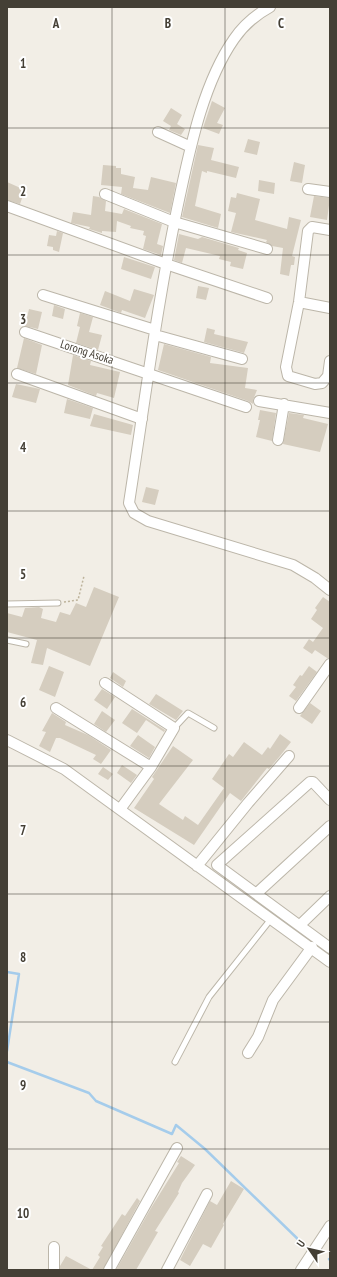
<svg xmlns="http://www.w3.org/2000/svg" width="337" height="1277" font-family="'PT Sans Narrow',sans-serif">
<style>
.lines{fill:none;stroke-linecap:round;stroke-linejoin:round}
.stream{stroke:#a5cceb;stroke-width:2.5}
.building{fill:#d5cdbf}
.lane-casing{stroke:#bcb6a9;stroke-width:7}
.street-casing{stroke:#bcb6a9;stroke-width:12}
.path{stroke:#bdb39b;stroke-width:1.5;stroke-dasharray:2 2;stroke-linecap:butt}
.lane{stroke:#fff;stroke-width:5}
.street{stroke:#fff;stroke-width:10}
.grid{fill:none;stroke:#443f35;stroke-width:1;stroke-opacity:0.55}
.labels{text-anchor:middle;stroke-width:4;stroke-linejoin:round;paint-order:stroke}
.street-label{font-size:12px;fill:#443f35;stroke:#fff}
.grid-label{font-size:13px;text-anchor:middle;font-weight:bold;fill:#443f35;stroke:#fff;stroke-width:4;stroke-linejoin:round;paint-order:stroke}
</style>
<rect width="100%" height="100%" fill="#f2eee6"/>
<g class="lines">
<path class="stream" d="M7,972L19,974L7,1051
M7,1062L89,1093L96,1101L172,1134L176,1125L205,1149L304,1245
M329,1259L330,1260"/>
</g>
<path class="building" d="M212,101L225,108L217,123L223,125L219,134L203,128Z
M171,108L182,115L177,124L185,129L181,135L169,130L171,126L163,121Z
M248,139L260,142L257,155L244,152Z
M198,145L214,148L211,160L239,167L236,178L207,171V173L202,171L195,206L221,214L218,228L182,217Z
M294,162L305,165L302,183L290,181Z
M103,165L116,166V168H121V174L135,177L133,188L148,190L151,177L176,183L170,213L121,194L122,187L101,185Z
M259,180L275,183L274,194L258,191Z
M7,182L25,190L20,204L7,200Z
M237,193L260,199L255,220L287,229L289,217L301,220L292,256L295,257L294,265H291L289,276L280,274L283,248L272,246L266,242L267,240L231,232L236,213L228,211L231,197L236,198Z
M93,196L99,197L106,201L105,211L122,214L124,209L162,224L157,244L163,246L161,255L143,249L146,236L143,235L144,231L130,228L131,226L117,221L116,232L102,231V233L89,229L90,227L71,223L73,212L91,215Z
M314,196L330,198L327,220L310,217Z
M57,231L63,233L59,252L53,250V247L47,246L49,235L56,236Z
M179,234L198,239L202,237L239,248L238,250L247,253L243,269L230,266L231,262L219,259L220,256L186,248L182,263L174,260Z
M124,257L155,267L151,279L121,269Z
M198,286L209,288L206,300L196,298Z
M134,289L154,295L145,318L122,310L121,313L100,305L105,291L130,301Z
M54,305L65,309L63,319L52,316Z
M29,309L42,312L38,329L25,326Z
M80,313L93,317L89,332L102,335L98,350L76,343L80,327L77,326Z
M207,328L215,330L214,334L248,342L244,353L204,342Z
M24,338L42,345L36,374L17,368Z
M164,344L211,357L210,363L248,368L245,388L257,390L253,400V404L248,401L158,370Z
M73,355L91,361L90,365L120,372L114,398L97,393L96,396L68,385Z
M16,384L40,389L36,403L12,397Z
M67,399L93,408L90,419L64,413Z
M260,410L276,413L272,441L256,437L260,420H258Z
M289,413L304,415L303,418L328,424L320,452L283,444Z
M94,414L133,425L131,435L90,426Z
M146,487L159,490L155,505L142,502Z
M94,587L119,597L90,666L47,648L43,665L31,663L37,640L7,632V613L22,617L25,608L39,607L43,609L41,618L56,622L60,612L70,615L76,603L86,607Z
M323,597L330,602V658H327L315,650L312,654L303,648L309,639L313,642L323,628L311,619L317,610L315,608Z
M49,666L64,672L55,697L39,690Z
M309,666L317,672L296,701L289,696L296,687L293,685L300,675L302,676Z
M113,672L126,681L123,687L110,678Z
M102,689L115,697L107,709L94,700Z
M156,694L183,711L176,720L149,704Z
M310,703L321,711L312,724L300,716Z
M132,709L165,730L164,732L146,720L137,733L122,723Z
M102,711L115,720L106,732L94,724Z
M52,713L66,722L65,725L88,735L111,750L101,764L93,759L96,755L60,738H56L50,752L39,746L46,732L42,731Z
M280,734L291,742L280,756L269,769L267,768L241,801L230,793L194,845L134,808L154,779L152,777L173,746L193,760L159,804L183,820L185,816L198,825L224,788L212,779L229,754L233,757L244,742L262,755L268,747L270,749Z
M138,735L155,747L149,758L130,746Z
M122,765L137,775L131,783L117,773Z
M103,767L113,774L108,780L98,774Z
M181,1156L195,1165L182,1183L178,1192L179,1193L155,1231L158,1232L136,1270H116L151,1208L179,1163L177,1162Z
M231,1181L244,1189L223,1224L224,1225L211,1248L203,1244L190,1266L180,1260L210,1201L217,1205Z
M137,1198L140,1201L103,1270H92L100,1257L98,1255L103,1247L101,1246L122,1214L125,1216Z
M66,1256L92,1270H60V1266Z"/>
<g class="lines">
<g class="lane-casing">
<path id="lane" d="M7,604L58,603
M7,640L26,644
M174,728L188,713L214,728
M175,1062L209,997L271,919"/>
</g>
<g class="street-casing">
<path id="street" d="M270,7C257,14 243,26 234,39C204,82 191,144 180,195C158,297 145,400 129,503L134,513L148,521L293,565L315,578L330,590
M158,132L191,147
M308,189L330,192
M105,194L174,222L267,249
M7,206L166,264L267,298
M330,230L312,227L308,231L299,302L286,367L288,376L315,384L322,383L328,376L330,361
M43,295L155,330
M299,302L330,308
M25,332L246,407
M155,335L242,359
M17,374L142,419
M259,401L330,413
M278,440L284,404
M105,683L174,728L151,767L121,808
M56,708L151,767
M299,708L330,664
M7,740L64,769L330,962
M330,800L313,782H310L217,865L330,948
M197,866L248,803L289,756
M257,893L330,826
M300,925L330,896
M248,1053L258,1037L273,1000L312,947
M54,1270V1247
M109,1270L177,1148
M167,1270L207,1194
M301,1270L330,1226"/>
</g>
<path class="path" d="M64,602L78,600L84,576"/>
<use href="#lane" class="lane"/>
<use href="#street" class="street"/>
</g>
<path class="grid" d="M112,7V1270M225,7V1270M7,128H330M7,255H330M7,383H330M7,511H330M7,638H330M7,766H330M7,894H330M7,1022H330M7,1149H330"/>
<g class="labels">
<g class="street-label">
<text transform="translate(87 352) rotate(18)" y="4">Lorong Asoka</text>
</g>
</g>
<g class="grid-label">
<text x="56" y="28">A</text>
<text x="168" y="28">B</text>
<text x="281" y="28">C</text>
<text x="23" y="68">1</text>
<text x="23" y="196">2</text>
<text x="23" y="324">3</text>
<text x="23" y="452">4</text>
<text x="23" y="579">5</text>
<text x="23" y="707">6</text>
<text x="23" y="835">7</text>
<text x="23" y="962">8</text>
<text x="23" y="1090">9</text>
<text x="23" y="1218">10</text>
</g>
<rect width="337" height="1277" fill="none" stroke="#443f35" stroke-width="16"/>
<g transform="translate(309 1249) rotate(304)" stroke="#ffffff" stroke-width="3" paint-order="stroke">
<path d="M0-3L7 15L0 10L-7 15Z" fill="#443f35"/>
<text y="-6" font-size="11" font-weight="bold" text-anchor="middle" fill="#443f35">U</text>
</g>
</svg>
